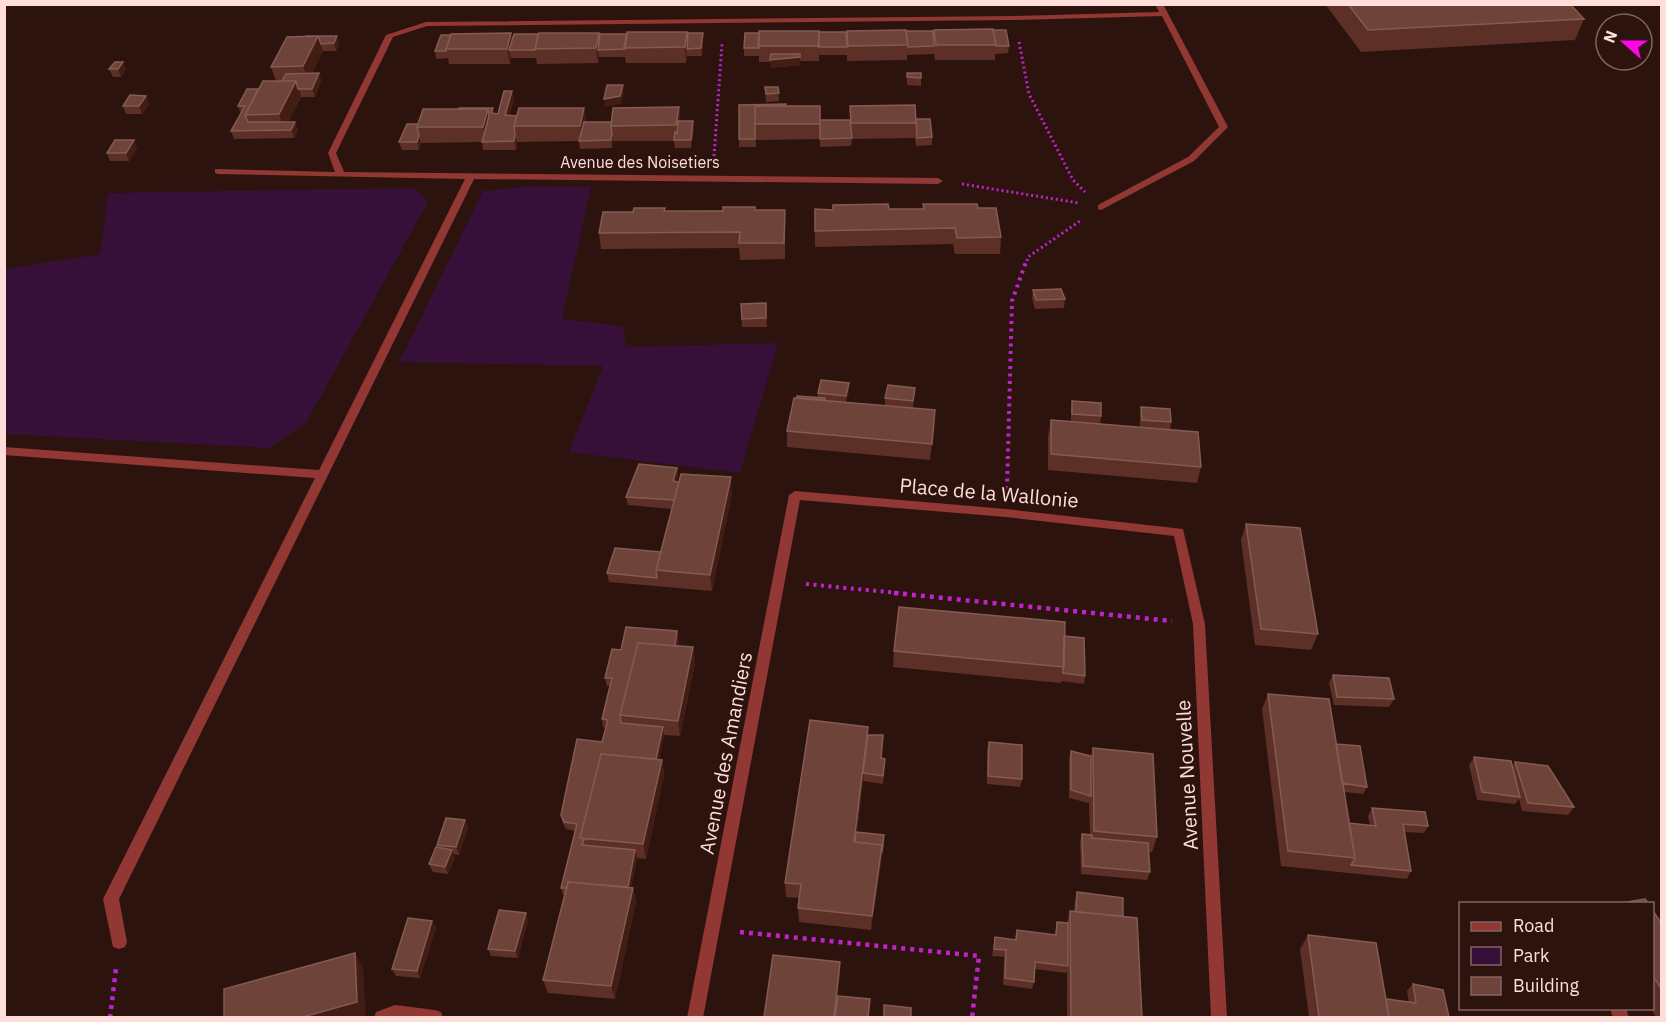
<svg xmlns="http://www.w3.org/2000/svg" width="1666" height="1022" font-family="'IBM Plex Sans',sans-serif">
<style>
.green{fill:#361038}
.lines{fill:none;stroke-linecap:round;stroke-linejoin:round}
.path-far2{stroke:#c022cb;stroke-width:3;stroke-dasharray:2 3;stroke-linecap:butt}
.path-far1{stroke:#c022cb;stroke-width:4;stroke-dasharray:3 4.5;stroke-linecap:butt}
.path{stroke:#c022cb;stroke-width:4.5;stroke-dasharray:4 5;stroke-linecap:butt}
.lane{fill:#913734;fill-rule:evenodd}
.street{fill:#913734;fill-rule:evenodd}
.wall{fill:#5c3026}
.shaded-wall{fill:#421d14}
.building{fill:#6e4339;stroke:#845b52;stroke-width:1.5}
.labels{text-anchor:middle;stroke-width:4.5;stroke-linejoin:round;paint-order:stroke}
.far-street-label{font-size:16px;fill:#ffdeda;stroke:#2d130e}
.street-label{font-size:20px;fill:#ffdeda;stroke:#2d130e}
</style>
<rect width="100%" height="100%" fill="#2d130e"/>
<path class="green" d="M533,186L591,187L562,319L623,326L626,347L778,343L740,473L569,452L603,366L399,362L483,191Z
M414,188L428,202L306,423L270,448L5,434V269L100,254L108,193Z"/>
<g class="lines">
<path class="path-far2" d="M1019,42L1029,94L1073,180L1085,192
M714,156L722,44
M962,184L1079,203
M1027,261L1028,257L1080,221"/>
<path class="path-far1" d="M1007,489L1012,301L1027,259
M806,584L908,594"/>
<path class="path" d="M894,593L1172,621
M740,932L979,956L972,1018
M110,1018L116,968"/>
<path class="lane" d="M1610,1008H1626L1629,1018H1613Z"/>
<path class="street" d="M1155,4H1163L1228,127L1194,161L1101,210L1098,209V205L1188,157L1219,127L1162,16L1014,20L427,26L393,37L336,153L344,172L938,178L943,181L938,184L474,179L119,899L127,942L125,947L119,949L113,947L103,899L315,478L4,455V447L319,470L465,179L218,174L215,173V169L335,172L328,153L386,35L426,22L1014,16L1159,12Z
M795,491L1006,509L1183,529L1205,624L1227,1018H1211L1193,624L1174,536L1006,517L800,500L703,1018H687L789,495Z
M395,1005L435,1010L441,1012L443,1018H374L376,1012Z"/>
</g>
<path class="wall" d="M1325,4H1570L1584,19L1575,40L1361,52Z
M934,30H993L1009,46L1008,53L995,54V60H935L934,53V54L907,55V60L847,61V52V55H819V61H800V65L771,68V62H759V56H744V48L819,32L906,31L933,35Z
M687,32L688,39L703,33V41L702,56H687V55L686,63H626L625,57H599L598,63L537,64L536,58H511L510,64H449L448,58L436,59L435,51L511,33L512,39L600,37L627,34Z
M287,37L339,44L336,51H323L312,73H319L321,81L315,97H301L288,122L298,130L294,138L234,139L231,131L241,114L238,106L258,89L276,81L271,67Z
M109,69H126L121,77H113Z
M907,73H921V86L907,85Z
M765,87H778L779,101L766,102Z
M146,96L149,104L142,114H126L123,106Z
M514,99L509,116H517L584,108L586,122H611L679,107L680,121L694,129L691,148H675L674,141H613L612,148L580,149L579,141L517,142L516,150H483L482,142L421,143L419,150H402L399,142L418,124L493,108L494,114H498Z
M739,105L820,106V126L850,120V106L916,119L932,137V145L916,146L915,138L852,139L851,146L820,147V139L756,140V147H739Z
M134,140L137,148L129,161H110L107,153Z
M923,204L978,208L1001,237L1000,254H955L953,244L815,247V209L833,210V205L889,209H923Z
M665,208V211L755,210L785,226V259L740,260L739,248L601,249L599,233L633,212Z
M1033,290L1065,299L1064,308L1035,309L1032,298Z
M766,303L767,327H742L741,304Z
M915,388L913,408L934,426L930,460L787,447V431L818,397V393L849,391L846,402L885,406V398Z
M1072,401L1101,416L1100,424L1140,427V415L1141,407L1171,422L1170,430L1201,467L1197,483L1048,470V436L1051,420L1071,422V409Z
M677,468L678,476L676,482L732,494L712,591L609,582L607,573L661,552L672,509L628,505L626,497Z
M1246,524L1318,634L1311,650L1255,645L1241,540Z
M1064,636L1085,676L1084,684L1062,681V680L1061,683L893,667L894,651Z
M679,639L678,646L693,647L695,663L680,736L664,735L659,759L662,760L664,775L646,859L637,858L631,887L633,888L636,902L615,999L548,993L543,980L565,895H563L561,888L575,831L566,829L563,823L561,815L602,742L606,728L603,727L602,719L610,686H607L605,678L621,650Z
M1333,675L1394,699L1389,707L1334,705L1329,683Z
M1268,694L1336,744L1367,787L1363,794L1344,792L1349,823L1370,825L1368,816L1372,808L1428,826L1424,833L1405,832L1411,871L1407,879L1281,866L1262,709Z
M868,735L881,758L885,759L883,784L863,781V779L857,832L884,843L871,930L799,922L798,908L799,898L786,897L785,883Z
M989,742L1022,779L1020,787L987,784V750Z
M1093,748L1157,837L1152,852H1149L1150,872L1147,880L1081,874L1080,841L1082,834H1090L1089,803L1069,798V758L1071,751L1091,756Z
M1474,757L1512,766L1515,762L1574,807L1568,815L1522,811L1519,799L1515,804L1477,800L1469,765Z
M465,820L468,828L459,855L453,854L455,858L448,874L433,872L429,864L438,848L437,845Z
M1077,892L1123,916L1142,1017H1067V971L1066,973L1035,969L1034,982L1032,989L1003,985L1004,957L992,956L995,937L1015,940L1017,930L1055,935L1057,922L1067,923L1070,911H1074L1075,900Z
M1653,911L1662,924V1017H1656L1651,1008H1653Z
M526,913L528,920L518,958L491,956L488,949Z
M432,921L436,928L420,978L396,976L392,969Z
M1308,935L1386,999L1409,1002L1407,991L1413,984L1449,1017H1309L1300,949Z"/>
<path class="shaded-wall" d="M687,32L688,47L687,49L686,63L685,47Z
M511,33L514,48L509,50L511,58L510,64L507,49Z
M599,33L601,48L598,50L599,57L598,63L596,48Z
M703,33V41L702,56L701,48Z
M318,36L323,51L308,82L303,66Z
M337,36L339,44L336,51L334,43Z
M800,57V65L771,68L770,60Z
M123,62L126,69L121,77L118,69Z
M319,73L321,81L315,97L312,89Z
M296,81L301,96L284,130L279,114Z
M623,85L624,93L621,104L605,107L604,99Z
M512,91L514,99L507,123L505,115Z
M146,96L149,104L142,114L139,106Z
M679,107L680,123L678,140L676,125Z
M584,108L586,124L582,141L580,126Z
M488,109L491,124L486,142L483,127Z
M693,121L694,129L691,148V140Z
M295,122L298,130L294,138L291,130Z
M612,134L613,141L612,148L611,140Z
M515,135L517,142L516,150L514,141Z
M419,136L421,143L419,150L417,142Z
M134,140L137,148L129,161L126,153Z
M849,383V391L846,404V396Z
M677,468L678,476L674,490L673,481Z
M731,477L732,494L712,591L710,575Z
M677,631L679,639L675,661L674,653Z
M693,647L695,663L680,736L678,721Z
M663,727L664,735L656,774L655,766Z
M868,727V742L855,849L854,842Z
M662,760L664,775L646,859L643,844Z
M465,820L468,828L459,855L456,847Z
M884,835V843L871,930L872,916Z
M452,850L455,858L448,874L445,867Z
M635,850L637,857L628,901L626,894Z
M633,888L636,902L615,999L611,986Z
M526,913L528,920L518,958L515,951Z
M432,921L436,928L420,978L417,971Z
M355,953L363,967L366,1015L358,1017H303Z
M840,962V976L836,1017H834Z"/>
<path class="building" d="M1348,4H1570L1584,19L1368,30Z
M993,29L996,45H936L934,30Z
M906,30L908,45L848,46L847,31Z
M993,30H1006L1009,46H996Z
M759,31H819V46H758Z
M906,31H933L934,46L908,47Z
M627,32H687L685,47L624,48Z
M819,32H846L847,47H818Z
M511,33L507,49H446L451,34Z
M539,33H599L596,48L535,49Z
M688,33H703L701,48L687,49Z
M745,33H759V48H744Z
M514,34H538L535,50H509Z
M600,34H627L625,49L598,50Z
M441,35H451L446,49V51H435Z
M305,36H337L334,43L321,44L318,36Z
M318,36L303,66L271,67L287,37Z
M771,54H800V57L770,60Z
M115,62H123L118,69H109Z
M319,73L312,89H298L296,81H282L286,74Z
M907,73H921V78L907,77Z
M263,81H296L279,114L245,115Z
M607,85H623L620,96L604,99Z
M765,87H778L779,93L766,94Z
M247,89H258L245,115L248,122H295L291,130L231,131L245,106H238Z
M504,91H512L505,115L517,116L514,126L515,135L514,141L482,142L489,116L488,109H459V108H493L491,113L498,114Z
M130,95L146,96L139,106H123Z
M786,104V106H755V139H739V105Z
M915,105L916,123H851L850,106Z
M755,106H820V124H755Z
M679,107L676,125L611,126L613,108Z
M519,108H584L580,126H514Z
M423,109H488L483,127H417Z
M916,119H930L932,137L917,138Z
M820,120H850L852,138L820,139Z
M678,121H693L691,140H674L675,132L677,133Z
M584,122H611V126L612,134L611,140L579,141Z
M407,124H418L417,127L419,136L417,142H399Z
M115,140H134L126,153H107Z
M888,204L889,209H924L923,204H977L978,208H996L1001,237L957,238L955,228L815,231V209L833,210V205Z
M723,207H755V210H785L784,243H739L740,232L599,233L603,212H633L634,208H665L664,211H723Z
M1061,289L1065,299L1036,300L1033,290Z
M766,303V318L742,319L741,304Z
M821,380L849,383L846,396L818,393Z
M888,385L915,388L913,401L885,398Z
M797,396L825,398V400L797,398Z
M794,398L935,410L932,444L787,431Z
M1072,401L1101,403V416L1072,414Z
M1141,407L1170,409L1171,422L1142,420Z
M1051,420L1198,432L1201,467L1051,454Z
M639,464L677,468L673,481L679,482L674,500L626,497Z
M681,474L731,477L710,575L656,570Z
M1246,524L1300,528L1318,634L1261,629Z
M615,548L661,552L656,570L657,578L607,573Z
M899,607L1065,622L1064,667L894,651Z
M626,627L677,631L675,646L638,643L620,715L621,723L663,727L656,759L601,754L580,838L584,839L582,845L635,850L628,887L568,882L567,888H561L577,824L564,822L561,815L577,739L602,742L608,720L602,719L612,678H605L612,649L621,650Z
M1064,636L1084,638L1085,676L1063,673Z
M638,643L693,647L678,721L620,715Z
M1333,675L1389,678L1394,699L1337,697Z
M1268,694L1329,699L1355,858L1288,851Z
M810,720L868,727L854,842L882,845L872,916L798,908L801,884L785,883Z
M868,735H883L881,758L885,759L883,776L863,773Z
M989,742L1022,745V779L988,776Z
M1336,744L1360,746L1367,787L1342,783Z
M1093,748L1153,754L1157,837L1094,831Z
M1071,751L1091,756V796L1071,790Z
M601,754L662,760L643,844L580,838Z
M1474,757L1511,761L1520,797L1482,792Z
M1515,762L1548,766L1574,807L1528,803Z
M1372,808L1425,812L1428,826L1403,824L1411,871L1351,865L1355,858L1349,823L1376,826Z
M446,818L465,820L456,847L437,845Z
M856,832L884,835L882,852V845L855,842Z
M1082,834L1092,835V838L1148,843L1150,872L1083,866Z
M436,847L452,850L445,867L429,864Z
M568,882L633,888L611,986L543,980Z
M1077,892L1123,898V916L1076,912Z
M1645,899L1648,903H1621Z
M499,910L526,913L515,951L488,949Z
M1070,911L1137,918L1142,1017H1071Z
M1653,911L1662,924V990L1653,976Z
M408,918L432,921L417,971L392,969Z
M1057,922L1068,923V966L1035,962L1034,982L1005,978L1006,950L994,949L995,937L1016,940L1017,930L1056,935Z
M1308,935L1376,943L1389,1017H1319Z
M355,953L357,1002L303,1017H224V989Z
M773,955L840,962L834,1017H764Z
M1413,984L1443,990L1449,1017H1389L1386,999L1416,1003Z
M838,996L870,999L868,1017H835Z
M884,1005L911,1008V1017H884Z"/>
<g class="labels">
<g class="far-street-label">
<text x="640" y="168">Avenue des Noisetiers</text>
</g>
<g class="street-label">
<text transform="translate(989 493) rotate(5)" y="7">Place de la Wallonie</text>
<text transform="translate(726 753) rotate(-79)" y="7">Avenue des Amandiers</text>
<text transform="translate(1187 775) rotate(-93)" y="7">Avenue Nouvelle</text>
</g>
</g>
<rect width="1666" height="1022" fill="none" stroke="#ffdeda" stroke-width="12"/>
<rect x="1459" y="902" width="195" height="108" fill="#2d130e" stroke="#816460" stroke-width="1.5"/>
<rect x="1471" y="922" width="30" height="9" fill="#913734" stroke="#816460" stroke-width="1.5"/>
<text x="1513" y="932" font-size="18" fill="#ffdeda">Road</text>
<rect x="1471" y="947" width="30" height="18" fill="#361038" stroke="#816460" stroke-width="1.5"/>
<text x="1513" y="962" font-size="18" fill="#ffdeda">Park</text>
<rect x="1471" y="977" width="30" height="18" fill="#6e4339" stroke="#816460" stroke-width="1.5"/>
<text x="1513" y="992" font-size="18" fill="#ffdeda">Building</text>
<g transform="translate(1624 42) rotate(291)"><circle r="28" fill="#2d130e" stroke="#816460" stroke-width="1.5"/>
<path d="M0-4.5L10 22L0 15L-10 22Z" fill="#ff06e7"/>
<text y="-9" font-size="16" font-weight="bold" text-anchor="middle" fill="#ffdeda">N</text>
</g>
</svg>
